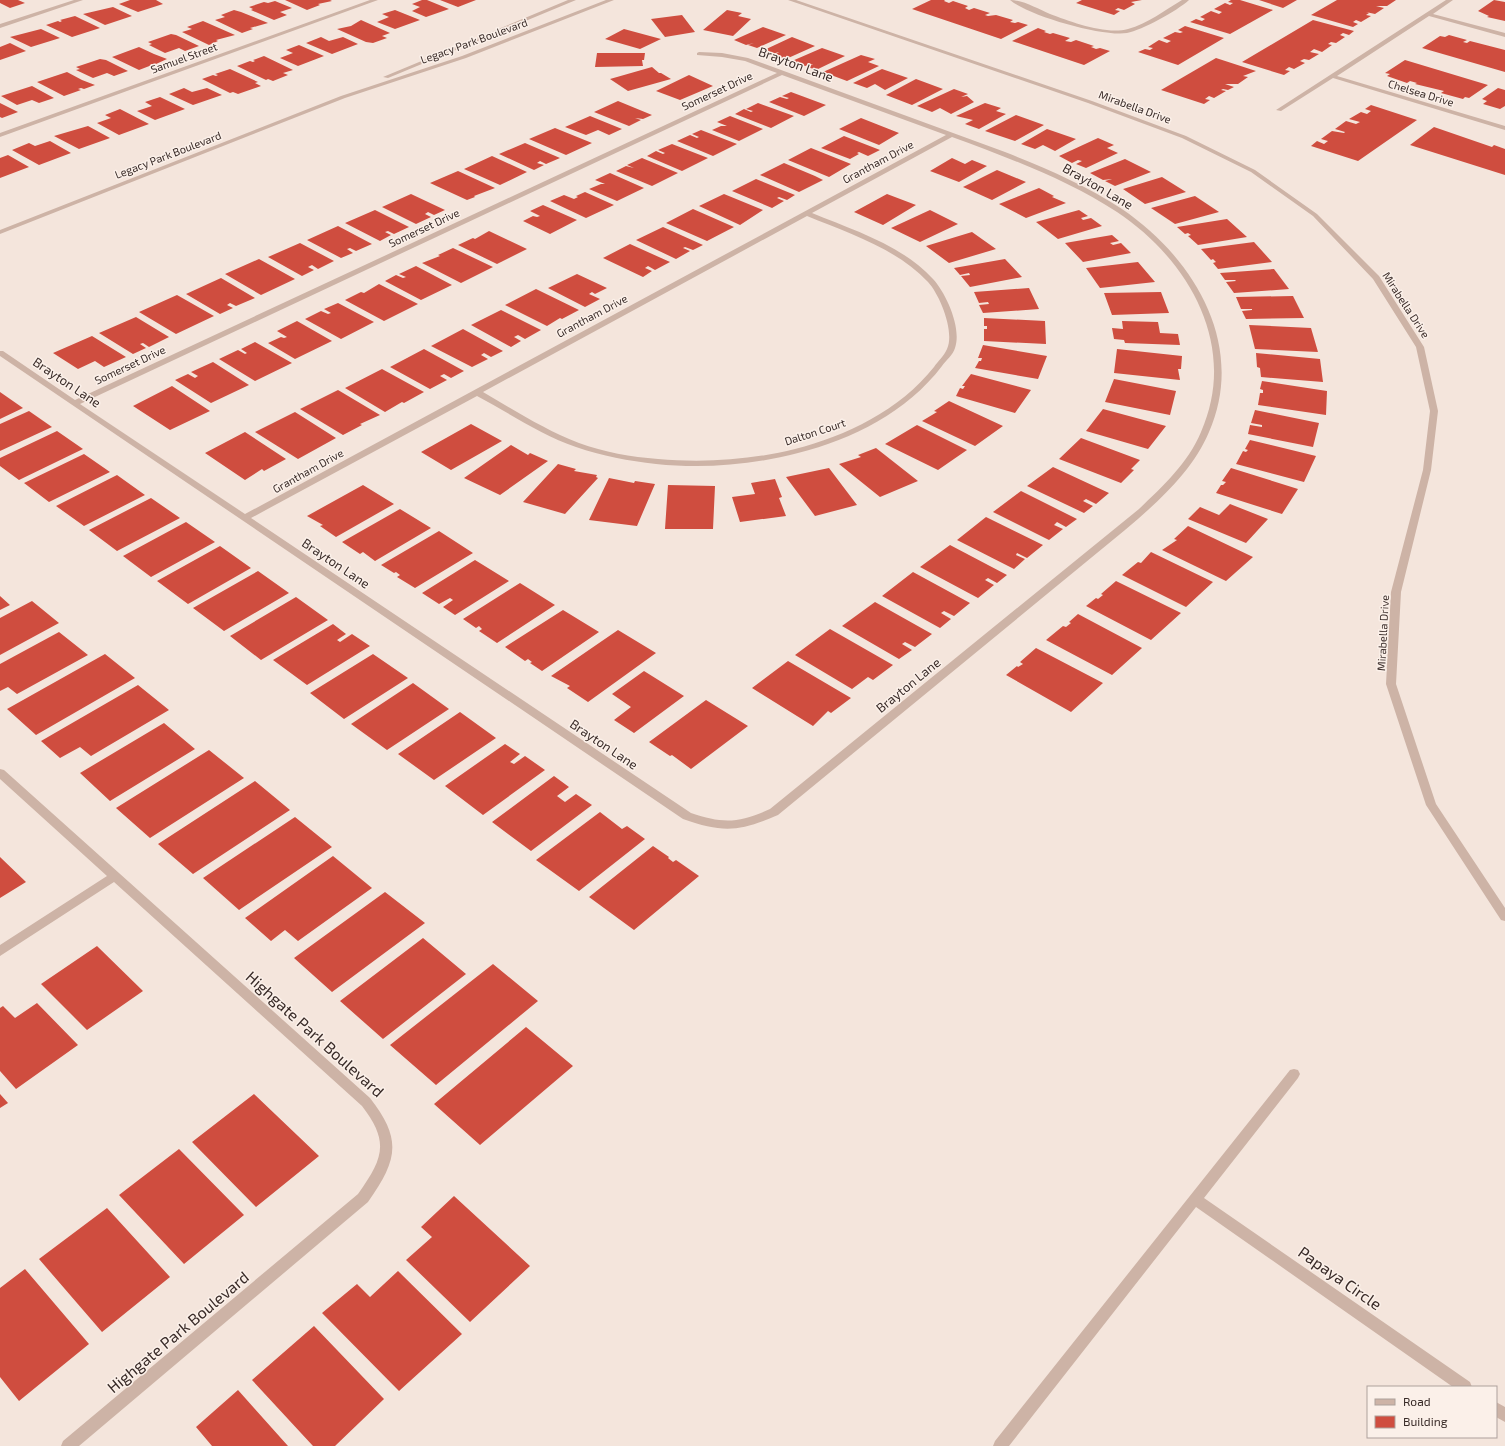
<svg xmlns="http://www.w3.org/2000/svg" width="1505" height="1446" font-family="'Exo 2',sans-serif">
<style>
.building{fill:#cf4d3f}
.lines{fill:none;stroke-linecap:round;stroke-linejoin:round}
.minor{fill:#cdb3a6;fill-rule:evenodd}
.labels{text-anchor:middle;stroke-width:3;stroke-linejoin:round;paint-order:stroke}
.far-street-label{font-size:11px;fill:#392b28;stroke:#fbf0e9}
.street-label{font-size:13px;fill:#392b28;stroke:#fbf0e9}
.near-street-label{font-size:16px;fill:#392b28;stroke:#fbf0e9}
</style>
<rect width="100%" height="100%" fill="#f4e5dc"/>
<path class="building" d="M0,0H18L25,3L10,8L0,3Z
M130,0H156L163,4L138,12L119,4Z
M285,0H330L332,1L318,4L320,5L307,10Z
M422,0H427L449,9L426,17L412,11L420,7L412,4Z
M440,0H476L458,7Z
M931,0H945L944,1L949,3L953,1L968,6L965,8L969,10L974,8L990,13L985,15L988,16L996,15L1013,20L1010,22L1015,23L1018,22L1028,25L1001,39L912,9Z
M1082,0H1142L1131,2L1135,4L1124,10L1118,8L1115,10L1120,11L1114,15L1076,3Z
M1231,0H1240L1273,10L1230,34L1190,22L1196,19L1202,21L1205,19L1200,17L1211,11L1219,14L1222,12L1214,9L1225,3L1230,5L1233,3L1228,2Z
M1259,0H1297L1283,8Z
M1337,0H1396L1387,6H1376L1384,8L1375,14L1366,12L1369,13L1366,15L1371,16L1361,22L1356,20L1353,22L1358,24L1353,27L1311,15Z
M1494,0L1505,2V21L1487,17L1489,16L1478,11Z
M275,1L292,8L280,12L287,15L274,20L251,10L253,9L249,7L264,2L268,3Z
M113,7L132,16L105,25L83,14Z
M234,10L241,12L268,23L250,28L253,29L242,33L215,20L225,17L221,15Z
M395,10L420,20L395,29L377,22L389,17L382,14Z
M727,10L742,13L738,16L751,19L733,36L703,30Z
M682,15L695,32L665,37L651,19Z
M75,16L100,28L72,37L46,25L58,21L60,22L62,21L60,20Z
M361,20L390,33L382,36L387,38L373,43L366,42L337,29L351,26Z
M1313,20L1354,31L1349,35L1343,33L1340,35L1345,37L1336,43L1331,42L1328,44L1332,45L1322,52L1314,49L1310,52L1319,54L1309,60L1304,59L1300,61L1305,63L1294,69L1289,67L1285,70L1290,71L1284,75L1242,62Z
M203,21L235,35L216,40L218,41L209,45L182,32L192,29L187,27Z
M1185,26L1224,38L1178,65L1138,52L1145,49L1150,50L1153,48L1148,47L1159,40L1167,43L1171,41L1163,38L1175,32L1180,33L1183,32L1178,30Z
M763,27L786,35L757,48L748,45L754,43L746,45L734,40Z
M1038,28L1046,31L1044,32L1050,34L1053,33L1070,38L1065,41L1071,42L1076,40L1094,46L1091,47L1096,49L1100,48L1110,51L1084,65L1012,41Z
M41,29L60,38L31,47L10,37Z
M624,29L661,39L640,49L605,39Z
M171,34L176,35L199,46L185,51L179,48L165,53L149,45L152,44L148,42Z
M1449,35L1467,40L1463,42L1467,43L1470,41L1505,50V72L1422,48L1440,36L1445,37Z
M321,37L329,41L343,37L358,44L332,54L306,43Z
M792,37L815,46L786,59L774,55L779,52L772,54L762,51Z
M10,43L26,51L0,60V47Z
M299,45L324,56L298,66L280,58L293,53L286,50Z
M139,47L154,54L167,59L156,64H150L152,65L139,70L112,57Z
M822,48L845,56L816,70L808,67L813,64L805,66L792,61Z
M597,53H645L644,60H642L643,66L595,67Z
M861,55L875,59L868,62L879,66L847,81L823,72Z
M264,56L293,70L283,73L288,75L273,81L268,79L266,80L237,66L250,61L253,62L255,61L253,60Z
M1216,58L1256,71L1243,76L1248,77L1238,84H1225L1234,87L1228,90L1223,89L1221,90L1226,91L1214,98L1209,96L1205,99L1210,100L1204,104L1161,90Z
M100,59L106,60L128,71L114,76L107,73L93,78L76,70L80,69L76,67Z
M1405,60L1488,85L1469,98L1465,97L1463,99L1441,93L1444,91L1415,84L1417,83L1410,81L1407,83L1387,76L1390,74L1385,73Z
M652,67L659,73H661L671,79L628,91L610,79Z
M230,69L258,82L255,83L261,86L238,94L233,92L230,93L202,79L213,75L216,76L218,75L215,74Z
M882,69L908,78L885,90L875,84L867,88L853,83Z
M67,72L82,80L95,85L84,89L81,88L78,89L81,90L64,96L37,82Z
M689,75L713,86L680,100L656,91Z
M916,79L943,89L912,105L886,95Z
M32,86L54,98L39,103L32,100L17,105L1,96Z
M184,88L192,92L207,88L222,95L193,105L169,94Z
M1498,88L1505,90V106L1500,109L1483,104L1487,101L1482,99Z
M954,89L968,94L961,97L967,96L974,102L951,114L940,108L932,112L917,106Z
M791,92L826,105L804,116L769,102L780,97L787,99L789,98L782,96Z
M160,97L185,109L155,120L137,111L152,106L145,102Z
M618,101L652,115L643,119L635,118L641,120L629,126L594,112Z
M0,103L18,112L2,118L0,117Z
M758,103L794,116L771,128L735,114L744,109L751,112L753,111L746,109Z
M985,103L1001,108L996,111L1006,114L979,129L965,124L973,120L956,116Z
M1371,105L1417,120L1358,161L1311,146L1317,141L1324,144L1328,141L1321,139L1332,131L1344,133L1345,132L1335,129L1346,121L1356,124L1360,122L1349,119L1361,112L1367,114L1371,111L1365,109Z
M120,109L149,124L119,135L97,123L111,118L105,115Z
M1016,115L1044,125L1015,141L985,131Z
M590,116L622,129L609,135L598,130L586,135L565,127Z
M730,116L763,129L739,141L712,130L721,126H727L717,122Z
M861,118L899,133L879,145L839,129Z
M88,126L110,138L79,149L54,136Z
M1434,127L1492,147L1494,145L1505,149V175L1410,145Z
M555,128L592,143L566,155L529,139Z
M1047,129L1076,139L1055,151L1043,145L1035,149L1021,144Z
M701,130L737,144L713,156L677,141L690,135L697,138L699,137L692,134Z
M844,136L880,150L868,156L859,152L857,153L859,154L850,159L821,148Z
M1098,138L1114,145L1107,148L1118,153L1086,168L1076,164L1082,161L1078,160L1072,163L1059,156Z
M50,141L71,153L39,165L12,150L29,143L35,146Z
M525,143L560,158L546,164L540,161L537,163L544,165L534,170L499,154Z
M672,144L708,158L682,171L647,156L656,151L663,154L665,153L658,150Z
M811,148L851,164L829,177L788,160Z
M8,155L29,167L0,178V158Z
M492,156L527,172L500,185L464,169Z
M642,158L678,173L652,186L616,171L626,166L634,168L627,165Z
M952,158L965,164L972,160L987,166L959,182L930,171Z
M1125,159L1151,172L1115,186L1105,181L1112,179L1103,180L1090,173Z
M784,163L815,176L823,180L799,192L760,175Z
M997,170L1026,182L992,200L963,187Z
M458,171L495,188L474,196L475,197L467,200L430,183Z
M610,173L644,188L617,201L589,189L601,184H605L595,180Z
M1162,177L1186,192L1145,204L1123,189Z
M756,179L795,195L787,200L779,197L777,198L784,201L772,208L732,191Z
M1039,188L1054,196L1052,197L1066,203L1026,218L999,204Z
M585,192L614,205L586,218L550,201L564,195L574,199L578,197L576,196Z
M411,194L445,210L434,215L428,212L425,214L431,217L416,224L382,207Z
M724,194L763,210L740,225L699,206Z
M887,194L916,205L883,225L854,212Z
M1195,196L1219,212L1175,224L1151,208Z
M543,205L577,220L550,234L523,221L533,216L537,217L540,216L530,211Z
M693,209L734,227L707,241L666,223Z
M375,210L409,227L394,234L388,231L385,232L391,235L380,241L345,223Z
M930,210L958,224L920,242L891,228Z
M1079,210L1088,216L1081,218L1083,220L1091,218L1102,226L1058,239L1036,222Z
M1227,219L1247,237L1198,245L1188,236L1191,235L1188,233L1185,234L1177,227Z
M338,226L372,244L356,251L350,248L347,249L353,253L341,258L307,240Z
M663,227L703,245L693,250L685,247L683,248L690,251L676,259L636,240Z
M489,231L527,249L497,264L458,245L473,238L475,239Z
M972,232L996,249L949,263L926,246Z
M1112,235L1119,241L1110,243L1113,245L1121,243L1131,253L1083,262L1065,243Z
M1254,242L1272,262L1218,269L1213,263L1216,262L1213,259L1211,260L1201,249Z
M300,243L334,261L318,269L312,265L308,267L314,270L302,276L268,257Z
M630,244L670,262L655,270L648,266L645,268L652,271L643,277L603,258Z
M453,248L493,267L461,283L422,263L440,256L438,255Z
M259,259L295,279L261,295L225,274Z
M1005,259L1022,277L970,287L961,276L970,275L969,273L960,275L954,268Z
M1138,262L1155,282L1100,288L1086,268Z
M416,266L452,285L421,300L385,281L396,275L403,278L406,277L399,274Z
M1274,269L1289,289L1234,293L1226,282L1236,281L1235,280H1225L1220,273Z
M577,274L607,288L595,294L592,292L589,294L600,299L585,307L548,288Z
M221,278L255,298L236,306L230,303L227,305L233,308L220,314L186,294Z
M379,284L418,304L384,321L345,300L361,292L364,293Z
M1029,288L1039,309L983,313L979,305L989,304L988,302L979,303L974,292Z
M536,289L579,310L562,319L560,318L547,326L505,305Z
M1161,292L1169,313L1112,315L1104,293Z
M177,295L214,316L176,334L139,312Z
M1293,296L1304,318L1246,319L1242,311L1252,310V309H1241L1236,297Z
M338,303L374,322L341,339L305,319L321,311L328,314L331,313L324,309Z
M501,310L541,330L525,339L518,335L514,337L521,341L511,347L471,325Z
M136,317L169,337L149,347L143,343L140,344L146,348L133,354L99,333Z
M984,318L1045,321L1046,344L984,341V329H987V326H984Z
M297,321L332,341L295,359L268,343L281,337L284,338L287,337L277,331Z
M1122,321L1158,322L1160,333L1178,334L1180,345L1125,343L1124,340L1114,339L1112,328L1123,329Z
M1249,325L1311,328L1318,352L1255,349Z
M463,329L503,351L491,357L484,353L481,355L488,359L472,367L431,346Z
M92,336L126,357L104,367L95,361L78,369L53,353Z
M255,342L292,363L255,381L219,359L238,350L245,354L247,353L241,349Z
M983,345L1047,356L1038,379L975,368L979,361H981L982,358H978Z
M424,349L464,371L451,378L444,374L440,376L447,380L430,389L390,367Z
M1117,349L1182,356L1181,369H1178L1180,380L1114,373Z
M1256,353L1320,359L1323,382L1261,377L1260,368L1257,367Z
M213,362L249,385L211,403L175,380L188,374L195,378L198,376L191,372Z
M382,369L424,392L404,403L402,402L385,412L345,388Z
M971,374L1031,390L1015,413L956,396L960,388L963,389L965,386H962Z
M1114,379L1176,391L1170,415L1105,402Z
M1262,381L1327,391L1326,415L1258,405L1260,393H1263V390L1260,389Z
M172,386L210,411L170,430L133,406Z
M338,390L380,415L360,424L362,425L343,435L300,409Z
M0,392L23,408L0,419Z
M949,401L1003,426L975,446L922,421L937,412L934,411Z
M1103,409L1166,426L1148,449L1086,431Z
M1255,410L1319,423L1313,447L1248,434L1250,425L1262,427V425L1251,423Z
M29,411L52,427L0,451V424Z
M295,412L336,438L298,459L255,432Z
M471,424L502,441L451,470L421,452Z
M917,425L967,450L938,470L885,444Z
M57,431L83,449L19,480L0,466V458Z
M245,432L286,459L264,471L262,469L245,480L205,453Z
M1081,438L1140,460L1131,469L1134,470L1121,483L1059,459Z
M1250,440L1316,456L1304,482L1236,464L1243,451L1246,452L1248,450L1245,449Z
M511,445L528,455L530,453L548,461L500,495L464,478Z
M876,448L918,481L880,497L839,464L861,457L858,455Z
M84,454L110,472L49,502L24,483Z
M558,464L576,469L574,471L597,475L596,477L598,478L565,514L523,502Z
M1053,467L1109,493L1096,504L1086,499L1083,501L1093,506L1084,513L1027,486Z
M829,468L857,505L815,516L786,477Z
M1231,468L1298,489L1282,514L1216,493L1221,485H1223L1226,482L1222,481Z
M117,475L145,495L84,526L56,506Z
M609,478L634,483L635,481L655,484L637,526L589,520Z
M775,479L782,497L779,498L786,516L740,522L732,497L755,494L751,483Z
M363,485L394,504L336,537L320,526L323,525L307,516Z
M668,485L715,486L713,529H665Z
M1021,491L1077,519L1066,527L1057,522L1054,525L1063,529L1049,540L993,512Z
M151,498L180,518L117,551L89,530Z
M1230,504L1268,519L1246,543L1188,519L1200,507L1219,515Z
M400,509L431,528L375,561L363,552L360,554L342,542Z
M986,517L1043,545L1027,558L1017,553L1016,555L1025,559L1014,569L957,540Z
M186,522L215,542L151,577L123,556Z
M1188,526L1253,557L1226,581L1162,550L1177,540L1174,539Z
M439,531L473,553L415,588L397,577L400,575L396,572L394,573L381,565Z
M950,545L1007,575L997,583L988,578L985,580L994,585L978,598L920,567Z
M220,546L251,568L188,604L157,581Z
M1151,552L1213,582L1186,607L1122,575L1138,562L1141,563Z
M475,560L509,581L455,615L443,607L453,600L450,598L439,604L422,593Z
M258,571L289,593L224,631L193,608Z
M913,572L970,603L954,616L944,611L941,613L951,619L940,628L882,596Z
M1116,581L1181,613L1151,640L1086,606L1096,598L1098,599L1103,595L1101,594Z
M520,583L555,605L497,643L479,631L482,629L479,626L476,628L463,619Z
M0,596L10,605L0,610Z
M296,597L328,620L261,660L230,636Z
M32,601L59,623L0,655V618Z
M875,602L932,634L915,647L905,642L902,644L912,650L899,659L842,626Z
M563,610L599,632L542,671L530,663L532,662L528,659L525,661L505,647Z
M1078,614L1142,648L1112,675L1046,640L1063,626L1066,627L1071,623L1069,622Z
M333,624L346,634L337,640L340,642L352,634L370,646L307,685L273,660Z
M830,629L893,665L873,680L868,677L852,689L795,655Z
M618,630L656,653L588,702L567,688L570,686L551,676Z
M59,632L88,655L17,694L8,687L0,691V664Z
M1036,648L1103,683L1071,712L1006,675L1017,666L1018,667L1023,664L1020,662Z
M105,654L135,678L36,735L7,709Z
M373,654L408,678L344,719L310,693Z
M788,661L851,698L831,713L828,711L813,726L752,688Z
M644,671L684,696L634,733L614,720L631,707L612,694Z
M413,683L449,709L387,750L351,724Z
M138,685L169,710L91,756L80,747L60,758L41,741Z
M706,700L748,726L691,769L672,755L670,756L649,742Z
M460,712L496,738L434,780L398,754Z
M164,723L195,749L110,801L80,773Z
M505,744L520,754L510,762L514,764L525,756L545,770L483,815L445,786Z
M209,750L244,778L150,838L116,808Z
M554,776L569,787L557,796L565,802L576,794L592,805L531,851L492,822Z
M255,781L290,810L193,874L158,844Z
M600,812L622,829L627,826L645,839L579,891L536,860Z
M295,817L332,847L239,910L203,878Z
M653,846L669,857L668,858L673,862L676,860L699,876L634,930L589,897Z
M333,856L372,888L298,941L285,930L271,941L245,918Z
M0,857L26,882L0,898Z
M385,892L425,923L332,992L294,958Z
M423,938L466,974L383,1039L340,1001Z
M97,946L143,991L87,1030L41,984Z
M493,964L538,1001L436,1085L390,1045Z
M37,1003L78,1045L16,1089L0,1071V1008L3,1006L15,1018Z
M526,1027L573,1066L480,1145L434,1104Z
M0,1094L8,1103L0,1108Z
M254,1094L319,1156L256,1207L192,1142Z
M179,1149L244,1215L184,1264L119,1195Z
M454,1196L530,1266L470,1322L406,1260L432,1237L421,1227Z
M107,1208L170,1277L102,1332L39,1259Z
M25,1269L89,1344L19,1401L0,1377V1288Z
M398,1271L462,1334L399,1391L322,1313L357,1284L370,1297Z
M314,1326L384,1399L335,1446H313L252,1380Z
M238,1390L288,1446H212L196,1427Z"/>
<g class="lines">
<path class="minor" d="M74,0H83L0,28V24Z
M370,0H378L0,137V133Z
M568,0H576L388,78L383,77Z
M606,0H614L466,58L345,98L0,234V230L341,96L462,56Z
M788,0H796L1092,101L1186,136L1255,170L1317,214L1379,276L1424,347L1438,411L1431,470L1401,592L1396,684L1436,804L1505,908V921L1501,920L1426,805L1386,684L1391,592L1423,470L1430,411L1416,347L1373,279L1313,216L1251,172L1182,138L1088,103Z
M1010,0C1023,0 1038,9 1050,14C1071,22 1106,35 1128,29C1147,24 1165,10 1182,0H1189C1177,11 1142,30 1127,33C1103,37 1029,16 1010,0Z
M1446,0H1453L1433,14L1505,33V37L1429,16L1337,76L1505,126V130L1333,78L1281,111L1276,110Z
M699,52L722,53L748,58L1005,152C1045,168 1086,185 1122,209C1194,258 1247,345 1209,432C1192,472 1158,502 1125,530L778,815C739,832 723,833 683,819L0,356V351H3L75,400L777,73L745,61L722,57L697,55V53ZM782,75L946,135L245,514L80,404ZM952,137C1009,158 1066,179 1117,212C1189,260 1239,346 1201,432C1188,463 1163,486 1139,509L770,809C740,823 723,824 691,813L251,518L477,396C509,413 541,435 576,447C602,456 629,461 656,464C703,469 752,465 798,453C853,439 907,412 942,366C946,360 953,355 955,348C962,328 946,293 933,279C902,245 853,230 812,213ZM807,216C848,233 896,248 928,282C940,295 955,332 947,349C944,356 938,361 934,367C900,410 846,436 795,449C751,460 703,463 658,459C631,457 604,452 579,443C545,430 514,410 483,392Z
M0,769L4,770L370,1098C403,1140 397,1161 368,1202L79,1446H61L63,1441L358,1194C383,1159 390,1142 362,1106L114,882L0,956V945L107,876L0,779Z
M1294,1069L1298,1070L1300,1074L1298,1078L1204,1198L1470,1382L1472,1387H1453L1196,1207L1009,1446H993L995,1441L1290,1070Z
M1496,1402L1505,1407V1422L1496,1417Z"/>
</g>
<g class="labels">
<g class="far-street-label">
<text transform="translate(474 41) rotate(-20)" y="4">Legacy Park Boulevard</text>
<text transform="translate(184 58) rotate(-20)" y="4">Samuel Street</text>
<text transform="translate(717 91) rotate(-25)" y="4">Somerset Drive</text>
<text transform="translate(1421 93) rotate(17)" y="4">Chelsea Drive</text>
<text transform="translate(1135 107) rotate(20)" y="4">Mirabella Drive</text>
<text transform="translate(168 155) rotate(-21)" y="4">Legacy Park Boulevard</text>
<text transform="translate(878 162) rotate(-28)" y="4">Grantham Drive</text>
<text transform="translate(424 228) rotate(-25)" y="4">Somerset Drive</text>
<text transform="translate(1406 305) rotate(57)" y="4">Mirabella Drive</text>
<text transform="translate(592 316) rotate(-28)" y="4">Grantham Drive</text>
<text transform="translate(130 365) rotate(-25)" y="4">Somerset Drive</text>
<text transform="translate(815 432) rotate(-18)" y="4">Dalton Court</text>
<text transform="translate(308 471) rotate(-29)" y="4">Grantham Drive</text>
<text transform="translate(1383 633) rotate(-87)" y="4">Mirabella Drive</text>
</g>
<g class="street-label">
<text transform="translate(796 64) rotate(20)" y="5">Brayton Lane</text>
<text transform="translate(1098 186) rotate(30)" y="5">Brayton Lane</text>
<text transform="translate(67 382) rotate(34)" y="5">Brayton Lane</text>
<text transform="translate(336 563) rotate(34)" y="5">Brayton Lane</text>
<text transform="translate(908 685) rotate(-39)" y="5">Brayton Lane</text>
<text transform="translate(604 744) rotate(34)" y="5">Brayton Lane</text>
</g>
<g class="near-street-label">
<text transform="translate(315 1034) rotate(42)" y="6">Highgate Park Boulevard</text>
<text transform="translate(1340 1278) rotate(35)" y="6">Papaya Circle</text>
<text transform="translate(178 1332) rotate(-40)" y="6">Highgate Park Boulevard</text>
</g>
</g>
<rect x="1367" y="1386" width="130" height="52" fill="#fbf0e9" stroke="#ada19c"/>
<rect x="1375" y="1399" width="20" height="6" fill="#cdb3a6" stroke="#ada19c"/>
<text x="1403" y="1406" font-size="12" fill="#392b28">Road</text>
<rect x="1375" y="1416" width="20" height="12" fill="#cf4d3f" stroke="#ada19c"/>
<text x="1403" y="1426" font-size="12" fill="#392b28">Building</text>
</svg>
